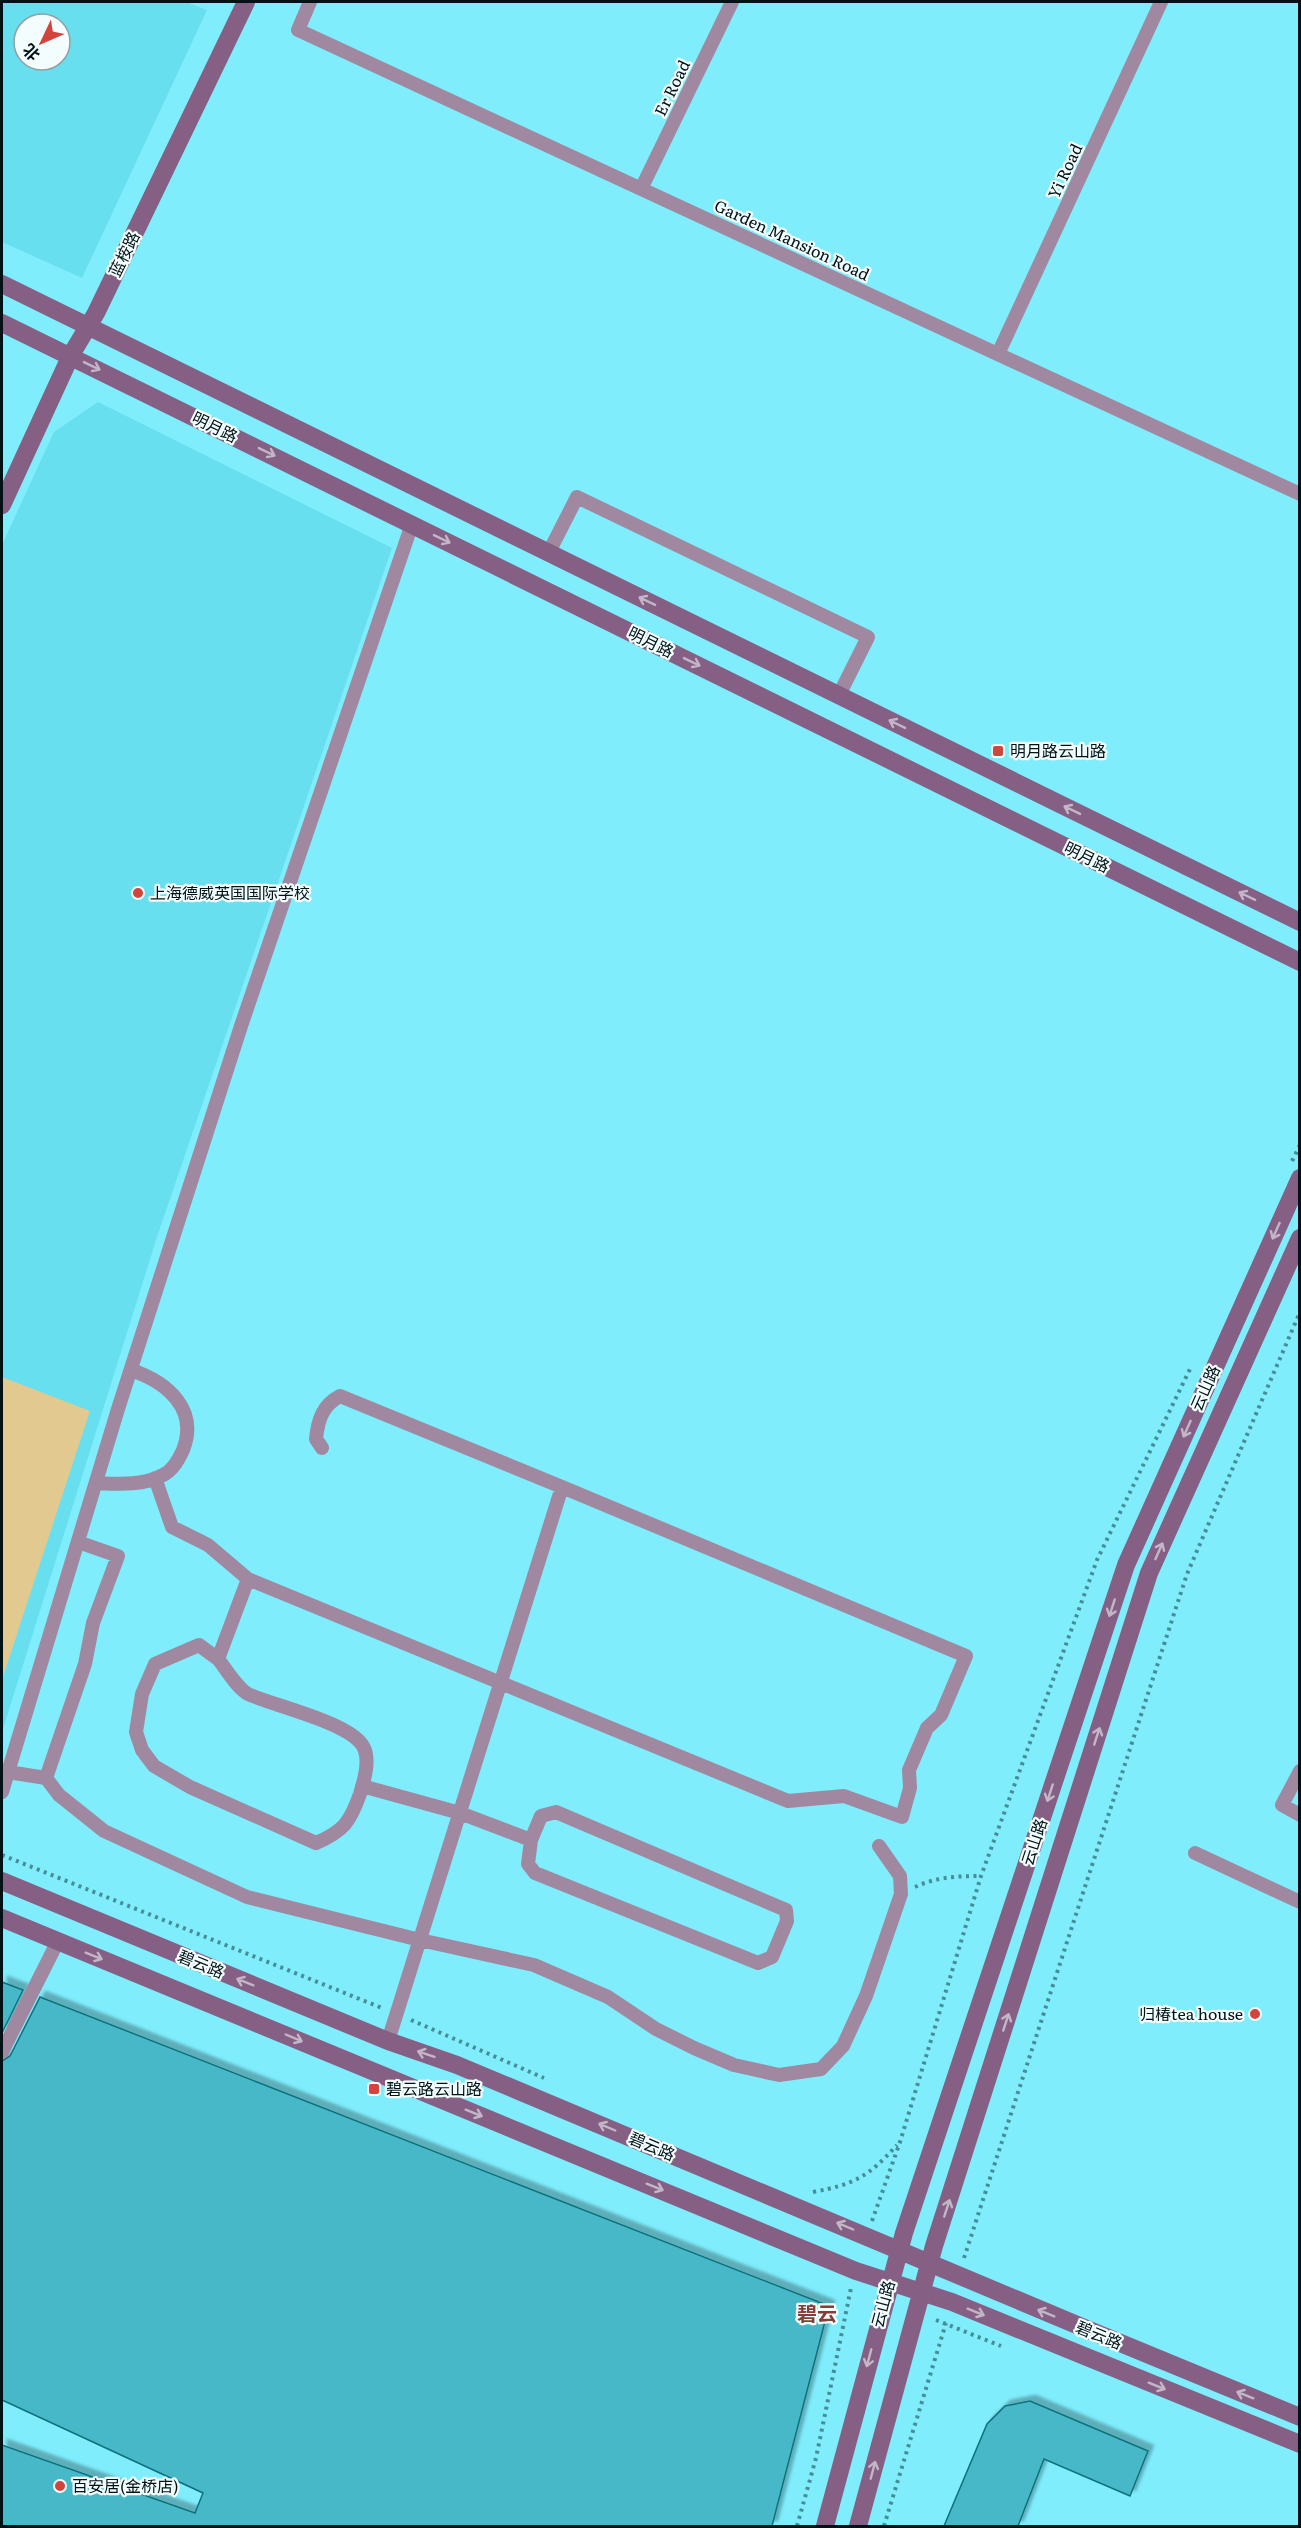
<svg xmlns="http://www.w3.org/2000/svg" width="1301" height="2528" font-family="Literata,'Noto Sans SC',serif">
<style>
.built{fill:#67dfef;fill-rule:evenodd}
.green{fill:#e1c990}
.building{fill:#46b8c7;stroke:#10717c;stroke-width:1.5;filter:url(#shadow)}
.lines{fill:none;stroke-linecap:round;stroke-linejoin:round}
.path{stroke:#478d97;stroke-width:4;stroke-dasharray:3 4.5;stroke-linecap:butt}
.lane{stroke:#a188a1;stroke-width:14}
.secondary{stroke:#856084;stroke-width:18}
.oneway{stroke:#c2b6c7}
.poi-dot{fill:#d3443d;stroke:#f3fdfe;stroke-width:2}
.labels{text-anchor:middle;stroke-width:4.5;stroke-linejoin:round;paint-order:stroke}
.street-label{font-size:16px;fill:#001216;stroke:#f3fdfe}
.poi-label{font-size:16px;fill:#001216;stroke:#f3fdfe;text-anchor:start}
.quarter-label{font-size:20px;font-weight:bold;fill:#853d37;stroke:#f3fdfe}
</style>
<defs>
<filter id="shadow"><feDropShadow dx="5.5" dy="-5.5" stdDeviation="1.5" flood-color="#0004"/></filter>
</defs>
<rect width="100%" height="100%" fill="#7fedfc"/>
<path class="built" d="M2,2H186L207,10L82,278L2,242ZM24,24H60V60H24Z
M98,402L392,548L157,1237L2,1732V545L54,432Z"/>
<path class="green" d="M2,1377L90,1411L2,1680Z"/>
<path class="building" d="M2,1982L23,1990L2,2033Z
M40,1997L829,2306L772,2526H2V2445L195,2513L203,2493L2,2400V2061L10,2056Z
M1030,2401L1148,2451L1130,2496L1044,2459L1018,2526H944L987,2424L1005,2406Z"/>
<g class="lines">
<path class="path" d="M1292,1161L1300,1145
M2,1855L382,2008
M915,1887C936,1877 958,1876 981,1876
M411,2020L544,2078
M813,2192C855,2184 868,2177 897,2145
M872,2221L900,2142L981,1876L1097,1560L1191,1367
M964,2258L1187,1574L1300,1312
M936,2320L1001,2346
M797,2526L816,2458L851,2288
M884,2526L946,2323"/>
<path class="lane" d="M310,2L298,30L1300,494
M641,189L732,2
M998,354L1161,2
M549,552L577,497L868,637L839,695
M322,1448L316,1439C318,1419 323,1405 340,1396L562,1487L388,2041
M155,1478L172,1527L208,1545L248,1579L788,1801L844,1796L902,1817L910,1788L909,1770L927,1728L941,1715L966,1656L562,1487
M96,1483C118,1484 143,1486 163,1475C172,1471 179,1459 183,1450C199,1409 167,1382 131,1370
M78,1542L118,1556L93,1623L85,1664L46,1778L59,1795L104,1831L247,1897L420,1940L534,1965L608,1997L656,2029L694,2048L734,2065L779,2075L821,2069L843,2046L866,1996L901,1894L900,1876L879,1846
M218,1659L199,1645L155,1664L142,1694L136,1732L142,1750L154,1766L190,1787L316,1843C344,1831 350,1822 360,1794C364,1781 370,1761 364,1748C353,1723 274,1706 248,1694C237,1688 226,1669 218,1659L248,1579
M1300,1771L1282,1805L1300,1815
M8,1772L46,1778
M362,1786L460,1813L531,1840L541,1816L556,1812L786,1910L787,1921L772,1957L758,1963L535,1873L528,1864L531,1840
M2,1792L118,1409L241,1026L412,524
M1195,1853L1300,1902
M2,2052L58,1941"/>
<path class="secondary" d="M2,284L1300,922
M2,323L1300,962
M2,505L71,355L96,313L246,2
M2,1881L388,2041L457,2065C738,2182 1018,2302 1300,2417
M2,1918L856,2271L952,2302L1300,2444
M825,2526L904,2233L1126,1565L1300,1178
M858,2526L934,2246L1149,1573L1300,1238"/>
</g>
<defs><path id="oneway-shaft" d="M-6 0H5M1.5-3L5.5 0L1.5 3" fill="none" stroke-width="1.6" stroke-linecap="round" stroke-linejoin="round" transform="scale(1.5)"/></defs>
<g class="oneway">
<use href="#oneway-shaft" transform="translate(92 366) rotate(26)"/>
<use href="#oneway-shaft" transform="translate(267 452) rotate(26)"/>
<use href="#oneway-shaft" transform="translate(442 539) rotate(26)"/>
<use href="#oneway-shaft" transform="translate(647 601) rotate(-154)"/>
<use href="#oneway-shaft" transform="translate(692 662) rotate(26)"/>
<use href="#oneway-shaft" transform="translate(897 724) rotate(-154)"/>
<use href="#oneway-shaft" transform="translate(1072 810) rotate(-154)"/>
<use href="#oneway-shaft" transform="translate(1247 896) rotate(-154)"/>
<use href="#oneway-shaft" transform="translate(1276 1231) rotate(114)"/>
<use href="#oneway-shaft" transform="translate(1187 1429) rotate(114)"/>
<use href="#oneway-shaft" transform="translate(1159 1551) rotate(-66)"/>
<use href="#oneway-shaft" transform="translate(1112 1608) rotate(108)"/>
<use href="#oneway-shaft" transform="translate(1097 1736) rotate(-72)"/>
<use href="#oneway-shaft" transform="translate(1050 1793) rotate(108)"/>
<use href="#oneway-shaft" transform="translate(94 1956) rotate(22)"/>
<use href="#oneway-shaft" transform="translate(245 1982) rotate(-158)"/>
<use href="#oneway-shaft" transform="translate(1006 2022) rotate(-72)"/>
<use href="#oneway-shaft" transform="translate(294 2038) rotate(23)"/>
<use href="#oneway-shaft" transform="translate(426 2054) rotate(-161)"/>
<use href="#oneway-shaft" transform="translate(474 2113) rotate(22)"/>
<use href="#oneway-shaft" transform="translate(607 2127) rotate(-157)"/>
<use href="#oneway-shaft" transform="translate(655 2187) rotate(22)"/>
<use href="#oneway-shaft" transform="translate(947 2208) rotate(-72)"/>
<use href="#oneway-shaft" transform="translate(845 2226) rotate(-157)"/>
<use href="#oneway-shaft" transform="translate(976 2312) rotate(22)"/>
<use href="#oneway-shaft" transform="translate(1046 2313) rotate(-158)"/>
<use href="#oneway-shaft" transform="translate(869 2358) rotate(105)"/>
<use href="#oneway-shaft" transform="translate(1157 2386) rotate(22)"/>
<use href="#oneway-shaft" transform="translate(1245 2395) rotate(-158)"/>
<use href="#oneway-shaft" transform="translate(873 2470) rotate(-75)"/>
</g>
<g class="poi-dot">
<rect x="992" y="745" width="12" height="12" rx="3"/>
<circle cx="138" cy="893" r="6"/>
<circle cx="1255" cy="2014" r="6"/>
<rect x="368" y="2083" width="12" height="12" rx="3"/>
<circle cx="60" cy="2486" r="6"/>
</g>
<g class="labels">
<g class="street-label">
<text transform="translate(672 88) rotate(-64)" y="6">Er Road</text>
<text transform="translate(1065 171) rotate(-65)" y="6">Yi Road</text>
<text transform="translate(792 240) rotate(25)" y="6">Garden Mansion Road</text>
<text transform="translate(124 254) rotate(-64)" y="6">蓝桉路</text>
<text transform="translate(215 427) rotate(26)" y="6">明月路</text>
<text transform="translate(651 642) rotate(26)" y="6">明月路</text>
<text transform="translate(1087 857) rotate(26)" y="6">明月路</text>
<text transform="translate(1205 1388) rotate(-66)" y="6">云山路</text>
<text transform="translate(1034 1842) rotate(-72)" y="6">云山路</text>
<text transform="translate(201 1964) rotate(22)" y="6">碧云路</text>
<text transform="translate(652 2146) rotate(23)" y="6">碧云路</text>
<text transform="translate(883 2304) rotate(-75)" y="6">云山路</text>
<text transform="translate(1099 2335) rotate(22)" y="6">碧云路</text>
</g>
<g class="poi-label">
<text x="1010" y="757">明月路云山路</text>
<text x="150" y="899">上海德威英国国际学校</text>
<text x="1243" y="2020" text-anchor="end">归椿tea house</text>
<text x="386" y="2095">碧云路云山路</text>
<text x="72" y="2492">百安居(金桥店)</text>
</g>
<g class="quarter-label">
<text x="817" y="2321">碧云</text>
</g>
</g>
<rect width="1301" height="2528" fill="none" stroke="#001216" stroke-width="6"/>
<g transform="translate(42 42) rotate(226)"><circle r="28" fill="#f3fdfe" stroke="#929fa1" stroke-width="1.5"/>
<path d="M0-4.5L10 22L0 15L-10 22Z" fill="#d3443d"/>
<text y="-9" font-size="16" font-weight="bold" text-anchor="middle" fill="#001216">北</text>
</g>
</svg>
